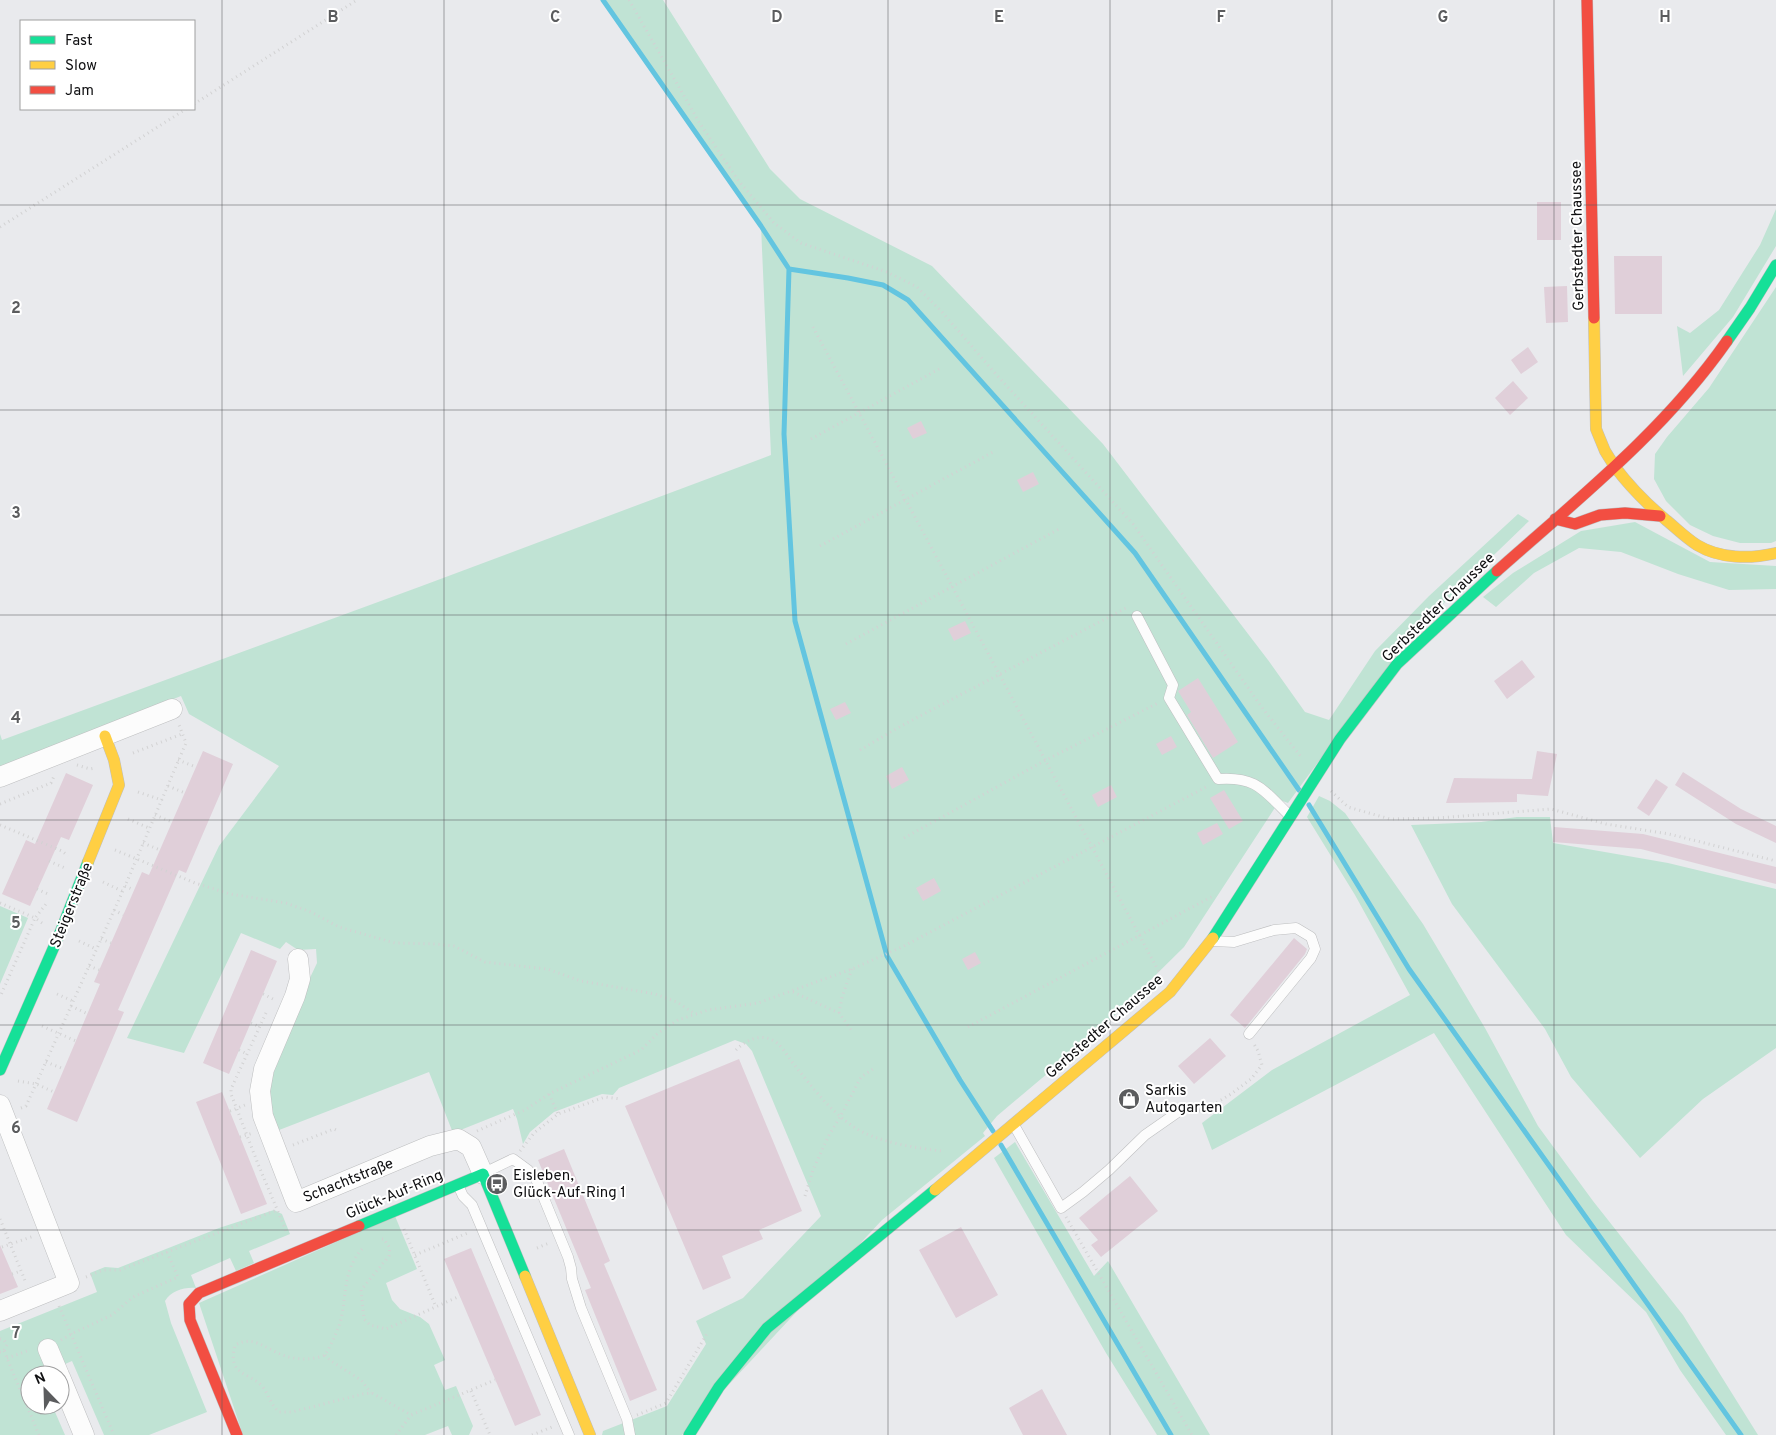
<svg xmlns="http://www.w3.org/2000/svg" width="1776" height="1435" font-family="Overpass,sans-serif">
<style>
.green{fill:#c0e3d4}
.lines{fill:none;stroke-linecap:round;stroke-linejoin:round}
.stream{stroke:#63c5e0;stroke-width:5}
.building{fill:#e0cfd9}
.lane-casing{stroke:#bebfc0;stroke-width:11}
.street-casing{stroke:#bebfc0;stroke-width:21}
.fast-casing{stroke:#bebfc0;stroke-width:12}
.slow-casing{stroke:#bebfc0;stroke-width:12}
.jam-casing{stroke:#bebfc0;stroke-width:12}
.path{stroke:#d2d2d3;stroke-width:3;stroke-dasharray:1 4;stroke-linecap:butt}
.lane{stroke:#fcfcfc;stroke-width:10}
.street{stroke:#fcfcfc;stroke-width:20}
.fast{stroke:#16e098;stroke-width:11}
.slow{stroke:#ffcf43;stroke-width:11}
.jam{stroke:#f24e42;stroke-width:11}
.grid{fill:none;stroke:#5b5c5e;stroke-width:1;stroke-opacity:0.55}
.labels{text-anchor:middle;stroke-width:4;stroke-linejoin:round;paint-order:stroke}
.street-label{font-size:15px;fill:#0f0f11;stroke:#fff}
.poi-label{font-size:15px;fill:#0f0f11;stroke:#fff;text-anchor:start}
.grid-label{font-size:16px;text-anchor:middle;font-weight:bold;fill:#5b5c5e;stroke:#fff;stroke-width:4;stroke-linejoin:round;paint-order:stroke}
</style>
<rect width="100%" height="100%" fill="#e9eaed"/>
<path class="green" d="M603,0H663L770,169L800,199L932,266L1103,444L1268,660L1305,712L1329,720L1375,651L1429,596L1518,514L1529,521L1414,632L1288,803L1280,800L1184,947L1105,1025L997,1116L983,1133L985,1136L882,1220L682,1435H602L603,1431L667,1406L706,1344L696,1321L743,1298L821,1216L752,1051L746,1044L735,1040L619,1088L613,1095L602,1094L554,1112L530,1132L523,1144L517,1119L513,1109L453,1133L429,1072L274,1132L267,1103L274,1054L317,963L316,949L298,950L286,942L280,949L241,933L184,1053L127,1038L219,846L279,766L189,714L181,696L0,768V734L2,740L419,587L771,455L761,226Z
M1776,209V246L1733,317L1683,376L1677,326L1690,333L1719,310L1760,245Z
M1776,287V541L1771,543H1740L1713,536L1690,525L1666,501L1654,479L1655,454L1667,437L1709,388Z
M1635,522L1710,562L1776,566V589L1729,590L1678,574L1621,552L1579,548L1534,573L1496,607L1483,597L1513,573L1581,531Z
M1319,796L1330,801L1345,813L1423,924L1485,1028L1538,1126L1593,1201L1683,1315L1758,1435H1726L1680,1370L1646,1312L1566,1235L1434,1033L1212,1150L1202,1123L1272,1070L1410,995L1355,895L1307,817Z
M1517,817H1550L1553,843L1668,863L1776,889V1048L1703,1099L1640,1158L1571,1077L1545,1029L1452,904L1411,825L1481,822Z
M0,906L28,918L0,984Z
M1015,1142L1094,1276L1108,1261L1210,1435H1157L1106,1353L994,1158Z
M274,1210L282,1214L290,1234L249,1251L254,1263L236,1271L230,1258L191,1275L196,1288C184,1287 171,1291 165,1301L171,1323L207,1412L149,1435H104L72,1361L40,1375H30V1405H52L65,1435H0V1331L97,1292L90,1273L105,1267L118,1268L219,1228Z
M395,1216L417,1269L386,1283L392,1300L400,1309L420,1317L429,1324L445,1360L434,1365L445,1390L456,1386L473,1426L469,1435H452L448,1426L425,1435H243L199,1303Z"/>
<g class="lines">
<path class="stream" d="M603,0L761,226L789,269L848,278L883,285L908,300L1135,553L1299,790
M789,269L784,434L795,621L887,956L960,1080L993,1131
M1309,805L1409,969L1741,1435
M1001,1145L1171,1435"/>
</g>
<path class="building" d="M1537,202H1561V240H1537Z
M1614,256H1662V314H1615Z
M1567,286L1568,322L1546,323L1544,287Z
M1528,347L1538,362L1521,374L1511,360Z
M1513,381L1528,398L1510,415L1495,398Z
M921,421L927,433L913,439L907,428Z
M1033,472L1039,484L1023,492L1017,480Z
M965,621L971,633L954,641L948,629Z
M1522,660L1535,677L1507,699L1494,681Z
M1198,678L1238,742L1213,758L1187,715L1191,712L1178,691Z
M845,702L851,713L836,720L830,709Z
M1171,736L1177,747L1162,755L1156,744Z
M203,751L233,764L186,873L179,870L118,1010L124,1012L77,1122L47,1109L100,984L94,982L142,872L149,875Z
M1537,751L1557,754L1548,796L1517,794V802L1446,803L1454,778L1532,779Z
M902,767L909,780L892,789L886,776Z
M1683,772L1741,809L1776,826V843L1736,824L1675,785Z
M66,773L93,785L69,840L61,837L30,906L2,894L26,840L35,844Z
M1656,779L1668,787L1649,816L1637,808Z
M1111,785L1117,797L1098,807L1092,795Z
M1224,790L1243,821L1229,829L1210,798Z
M1217,823L1223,834L1203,845L1197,833Z
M1554,827L1643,834L1776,867V884L1641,849L1553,842Z
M934,878L941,891L923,901L916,888Z
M1294,938L1307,949L1305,954L1245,1028L1230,1015Z
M251,950L277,961L229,1074L203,1063Z
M975,952L981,963L968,970L962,959Z
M1210,1038L1226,1056L1194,1084L1178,1066Z
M739,1059L802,1211L759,1230L763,1239L722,1256L731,1278L703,1290L625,1106Z
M222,1092L267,1204L241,1214L196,1102Z
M564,1149L610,1261L604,1264L657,1390L630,1401L585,1290L591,1288L538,1160Z
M1130,1176L1158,1211L1101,1257L1091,1245L1098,1240L1079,1218Z
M961,1227L998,1295L956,1318L919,1250Z
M0,1245L18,1287L0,1294Z
M471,1248L541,1415L515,1426L444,1259Z
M1042,1389L1067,1435H1023L1009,1408Z"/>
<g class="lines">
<g class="lane-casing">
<path id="lane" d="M1137,616L1173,685L1169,698L1218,779C1257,776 1264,791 1290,816
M1214,941L1234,942L1274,930L1296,928L1311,937L1315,949L1311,958L1249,1034
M1014,1125L1061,1208L1083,1192L1109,1170L1145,1135L1178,1112
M484,1173L513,1159L528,1170L536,1179L568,1257L571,1268L572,1279L581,1308L627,1419L630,1435
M458,1185L463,1196L472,1205L569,1435"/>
</g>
<g class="street-casing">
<path id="street" d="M0,777L172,709
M298,959L300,979L295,996L264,1069L260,1091L263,1116L296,1202L430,1146L458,1139L471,1147L483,1174
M0,1105L69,1283L0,1311
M48,1349L59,1375
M60,1377L84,1435"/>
</g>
<g class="fast-casing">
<path id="fast" d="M1727,341L1750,308L1776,265
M1213,938L1340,739L1397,664L1497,571
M0,1070L60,933L88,862
M359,1226L483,1174L525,1276
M689,1435L719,1387L767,1328L935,1190"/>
</g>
<g class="slow-casing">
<path id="slow" d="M1594,318L1596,429L1605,451L1615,467
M1615,467C1630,487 1647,504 1666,520C1676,528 1686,538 1697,545C1720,559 1750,559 1776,553
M88,862L119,785L114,760L105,736
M935,1190L1170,992L1213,938
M525,1276L590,1435"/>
</g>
<g class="jam-casing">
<path id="jam" d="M1587,0L1594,318
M1555,519L1575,524L1600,515L1625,513L1660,516
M1497,571C1578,499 1664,431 1727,341
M237,1435L190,1320L189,1304L199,1293L359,1226"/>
</g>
<path class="path" d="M629,0L699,122L738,180L774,223L801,243L887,272L917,287L942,312L994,372L1133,524L1263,709L1302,758
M194,104L357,0
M0,227L186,109
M813,327L1159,972
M811,439L941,368
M820,546L993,452
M846,644L1059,529
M860,750L901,726L1128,607
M133,753L182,734
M178,760L196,767
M77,765L90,769L95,768
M168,786L185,793
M1331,791L1348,807L1390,819L1438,818L1551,809L1606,824L1669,834L1776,861
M138,792L162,800
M0,804L51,783L55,774
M155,815L172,822
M128,819L149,828
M0,825L62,851L68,856
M904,838L1046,760L1158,703
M143,843L160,850
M115,850L195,883L230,894L286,903L311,912L339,927L395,943L435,944L454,946L485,962L547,969L581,981L655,994L677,1002L695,1014
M49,861L65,868
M103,882L122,891
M125,886L134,890
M37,889L50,895
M0,903L35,918L0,997
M114,910L123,915
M42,923L35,918L46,904
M101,939L111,943
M79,941L96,949
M89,966L99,970
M793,992L839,1013L852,1031
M57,994L73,1001
M263,994L273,999
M71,1006L88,1014
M266,1013L231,1089V1094L258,1164L287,1233
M839,1013L842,997L852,969
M251,1023L260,1027
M42,1026L76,1041
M968,1027L1215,895
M239,1050L247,1054
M736,1050C747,1039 763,1032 777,1043C784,1049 790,1060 796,1067C813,1088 831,1112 854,1127C876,1142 916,1148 942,1151
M46,1062L64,1069
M18,1081L36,1084L54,1092
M549,1094L558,1114
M21,1108L26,1106L36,1084L125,886L186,743L179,725
M230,1111L245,1105
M1189,1111H1203L1231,1094L1251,1079L1262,1065L1258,1051L1254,1044
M477,1131L525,1110L549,1094L641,1050L658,1033L678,1020L708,1010L758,1003L852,969L902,947L1208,786
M240,1137L253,1133
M293,1145L334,1129L338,1131
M520,1151L534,1133L558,1114L605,1097L621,1099
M805,1196L813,1170L828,1137L840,1117L861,1077L876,1067
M1066,1217L1192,1435
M0,1219L26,1283
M404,1229L436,1307
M382,1239H384L390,1248L389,1256L361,1290L364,1319L370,1325L386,1329L460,1296
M2,1247L34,1236
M537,1248L549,1243
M362,1249C342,1271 347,1298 340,1323C336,1334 331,1345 325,1355C313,1360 298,1360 286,1356C267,1351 255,1334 235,1345C227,1376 249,1372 262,1386C269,1394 269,1403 279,1412H292L363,1394L372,1393L411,1415L495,1380
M415,1255L470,1232
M12,1274L21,1271
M86,1277L103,1270H120L277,1210
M59,1306L114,1435
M0,1339L4,1340L7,1345L4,1351L0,1352
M61,1340L71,1334L112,1315L133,1297L178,1277L167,1252
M4,1351L39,1435
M325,1355L331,1361L361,1380L371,1393
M7,1358L30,1350
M471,1391L490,1435
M637,1415L666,1403L708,1332
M396,1435L411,1415
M532,1435L552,1427"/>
<use href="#lane" class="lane"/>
<use href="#street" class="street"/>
<use href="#fast" class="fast"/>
<use href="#slow" class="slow"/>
<use href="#jam" class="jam"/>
</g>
<path class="grid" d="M222,0V1435M444,0V1435M666,0V1435M888,0V1435M1110,0V1435M1332,0V1435M1554,0V1435M0,205H1776M0,410H1776M0,615H1776M0,820H1776M0,1025H1776M0,1230H1776"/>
<defs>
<g id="shop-disc" transform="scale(1.125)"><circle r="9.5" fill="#5b5c5e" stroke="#fff"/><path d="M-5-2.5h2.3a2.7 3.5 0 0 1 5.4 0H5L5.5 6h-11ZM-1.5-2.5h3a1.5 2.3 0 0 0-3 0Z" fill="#fff"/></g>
<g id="bus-disc" transform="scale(1.125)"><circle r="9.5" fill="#5b5c5e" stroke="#fff"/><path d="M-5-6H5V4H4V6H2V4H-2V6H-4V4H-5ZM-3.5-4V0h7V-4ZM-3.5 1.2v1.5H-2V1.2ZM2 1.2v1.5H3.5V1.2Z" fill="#fff"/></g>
</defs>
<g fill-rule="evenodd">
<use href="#shop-disc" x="1129" y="1099"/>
<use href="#bus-disc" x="497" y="1184"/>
</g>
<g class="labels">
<g class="street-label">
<text transform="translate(1577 236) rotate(-91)" y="5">Gerbstedter Chaussee</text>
<text transform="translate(1438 607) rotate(-44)" y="5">Gerbstedter Chaussee</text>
<text transform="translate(71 905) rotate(-68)" y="5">Steigerstraße</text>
<text transform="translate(1104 1026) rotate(-41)" y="5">Gerbstedter Chaussee</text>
<text transform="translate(348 1180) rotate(-22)" y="5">Schachtstraße</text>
<text transform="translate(394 1194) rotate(-23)" y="5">Glück-Auf-Ring</text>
</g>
<g class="poi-label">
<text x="1145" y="1095">Sarkis<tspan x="1145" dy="17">Autogarten</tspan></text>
<text x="513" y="1180">Eisleben,<tspan x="513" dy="17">Glück-Auf-Ring 1</tspan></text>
</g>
</g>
<g class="grid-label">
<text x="333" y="22">B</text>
<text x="555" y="22">C</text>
<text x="777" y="22">D</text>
<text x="999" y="22">E</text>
<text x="1221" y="22">F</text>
<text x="1443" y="22">G</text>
<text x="1665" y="22">H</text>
<text x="16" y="313">2</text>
<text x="16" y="518">3</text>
<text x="16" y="723">4</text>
<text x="16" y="928">5</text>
<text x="16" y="1133">6</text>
<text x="16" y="1338">7</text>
</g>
<rect x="20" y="20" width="175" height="90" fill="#ffffff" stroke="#9f9fa0"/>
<rect x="30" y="36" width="25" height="8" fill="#16e098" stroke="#9f9fa0"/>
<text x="65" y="45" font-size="15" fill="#0f0f11">Fast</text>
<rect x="30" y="61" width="25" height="8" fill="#ffcf43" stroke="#9f9fa0"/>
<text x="65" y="70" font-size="15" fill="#0f0f11">Slow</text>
<rect x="30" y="86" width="25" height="8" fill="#f24e42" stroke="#9f9fa0"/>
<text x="65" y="95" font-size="15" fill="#0f0f11">Jam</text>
<g transform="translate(45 1390) rotate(337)"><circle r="24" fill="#ffffff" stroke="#9f9fa0"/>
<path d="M0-4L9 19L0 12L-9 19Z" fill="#5b5c5e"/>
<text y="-8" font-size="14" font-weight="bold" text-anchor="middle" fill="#0f0f11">N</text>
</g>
</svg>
